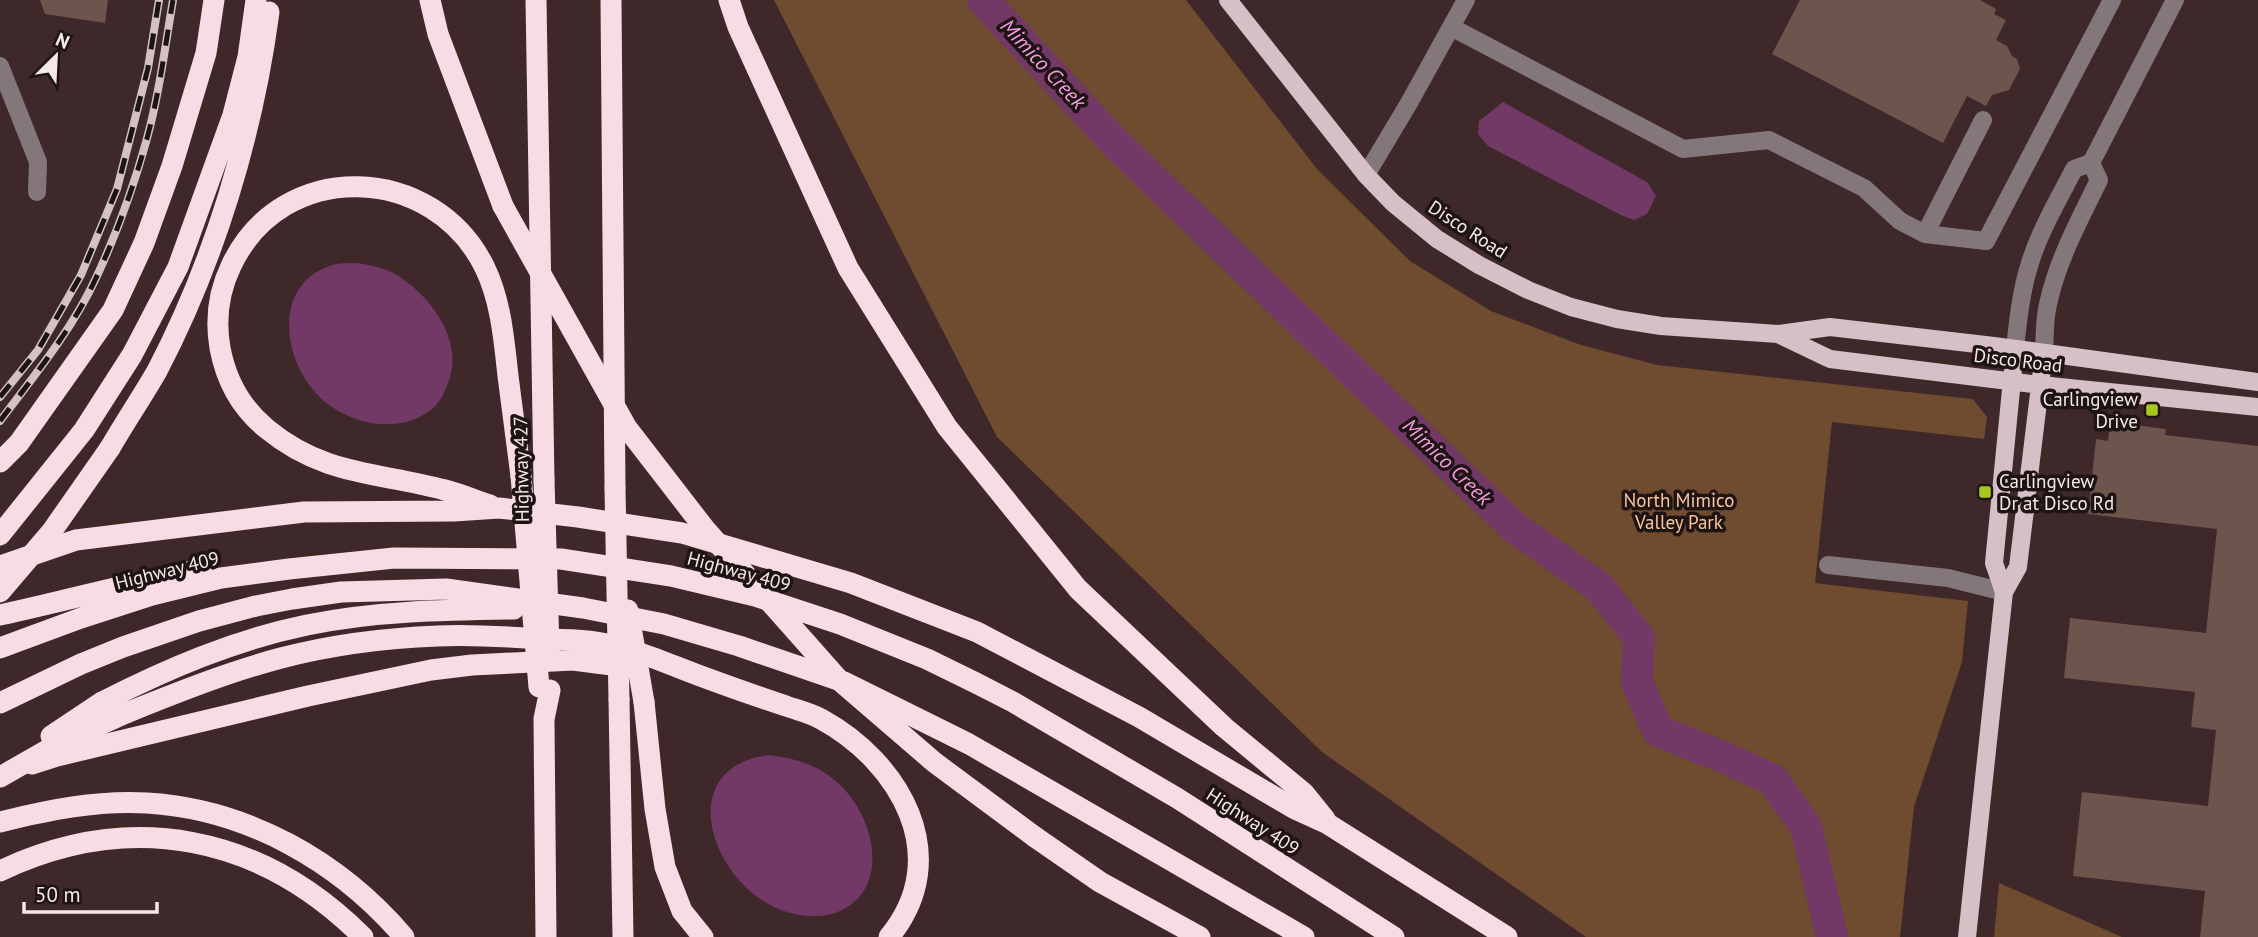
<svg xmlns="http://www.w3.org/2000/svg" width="2258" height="937" font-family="'PT Sans',sans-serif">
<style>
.green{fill:#6f4b2f}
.water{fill:#723866}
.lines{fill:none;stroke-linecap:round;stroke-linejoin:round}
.river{stroke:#723866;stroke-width:32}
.building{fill:#6d554e}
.minor{stroke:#83777b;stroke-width:18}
.major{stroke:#d7bfc7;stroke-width:18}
.highway{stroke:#f8dce5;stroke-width:21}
.rail-casing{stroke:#d2c2c2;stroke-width:8}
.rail{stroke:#1e1414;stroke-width:5;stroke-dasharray:16;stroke-linecap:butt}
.highway-bridge{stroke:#f8dce5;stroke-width:21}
.poi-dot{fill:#a7c81f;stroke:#1e1414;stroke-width:2.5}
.labels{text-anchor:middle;stroke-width:7;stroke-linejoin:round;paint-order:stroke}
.street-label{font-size:19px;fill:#f7e8e8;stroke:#1e1414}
.poi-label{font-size:19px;fill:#f7e8e8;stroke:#1e1414;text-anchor:end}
.park-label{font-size:19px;fill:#fac59d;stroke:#1e1414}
.water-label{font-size:21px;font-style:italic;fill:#f39cdf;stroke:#1e1414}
</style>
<rect width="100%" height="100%" fill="#3e2829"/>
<path class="green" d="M774,0H984L1335,367L1357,369L1326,334L990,0H1186L1317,169L1410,261L1491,311L1581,345L1657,365L1973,399L1987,417L1984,439L1832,422L1815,583L1968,601L1962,662L1914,807L1900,937H1586L1322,752L997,437Z
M1999,883L2122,937H1994Z"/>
<path class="water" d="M1503,102L1647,182L1656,196L1647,214L1634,220L1621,215L1488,146L1478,134L1479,121Z
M357,263C371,265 385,268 397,275C429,295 462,337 450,377C446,391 440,404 428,412C412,423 396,425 378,424C352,421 325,407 310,386C280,346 277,279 336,264C342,263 350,263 357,263Z
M769,755C794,758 818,765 837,782C876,816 894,894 832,914C731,937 652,769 769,755Z"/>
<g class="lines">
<path class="river" d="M983,0L1115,143L1515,528L1599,587L1639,638L1637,682L1658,731L1721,756L1773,780L1806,827L1832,937"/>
</g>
<path class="building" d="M40,0H108L105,23L45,14Z
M1800,0H1980L1996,9L1994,14L2006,20L1996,40L2007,46L2012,56L2017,59L2020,69L2009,90L1992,95L1986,106L1967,96L1943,143L1772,54Z
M2110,422L2166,429L2165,435L2258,446V937H2200L2205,891L2073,876L2082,792L2208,806L2216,730L2191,727L2195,692L2064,678L2070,618L2206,633L2217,529L2088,514L2096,439L2108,441Z"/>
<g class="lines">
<path class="minor" d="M1451,27L1683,149L1769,140L1864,188L1900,221L1925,234L1986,241L2112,0
M0,66L38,162L37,192
M1366,175L1409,103L1466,0
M1925,234L1983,120
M2015,349C2018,320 2021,291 2030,263C2040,230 2059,199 2074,169L2091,163L2175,0
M2044,353C2045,336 2044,317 2049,300C2059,257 2080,219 2099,180L2091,163
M1828,565L1948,578L2004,592"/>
<path class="major" d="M1228,0L1366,175L1393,203L1437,239L1479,265L1528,290L1571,307L1617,319L1661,326L1778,334L1830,327L1994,346L2258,382
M1778,334L1830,359L2040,385L2258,407
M2004,592L1994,563L2015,349
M1967,937L2004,592L2018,567L2044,353"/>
<path class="highway" d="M430,0L438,34L503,206
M536,0L544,480
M611,0L615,488
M729,0L738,27L848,268L947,427L1078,589L1224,727L1304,793L1325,819
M110,448C125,422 142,397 157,371C214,262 253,134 269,12
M0,462L19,443L113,310L144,243L172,166L206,53L214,0
M490,505C475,500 460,494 445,490C378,472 324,476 267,429C241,408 226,380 220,348C215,319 218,293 231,266C282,157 434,163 485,268C501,301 504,340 508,376C512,409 517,443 521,476
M0,535L84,430L132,355L178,267L233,115L248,57L256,0
M0,566L76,540L304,512L454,511L499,508L578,517L682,533L851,583L977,632L1139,717L1295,809L1328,824L1507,937
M0,615C69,600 137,581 206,568
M0,648L81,618L152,595L221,578L289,569L394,558L561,559L671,576L755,596L840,624L927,659L976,683L1013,702L1177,798L1394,937
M619,699L623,937
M102,702C167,669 234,640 307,625C375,611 445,610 514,609
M644,702L655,809L665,867L682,911L703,937
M0,703L81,664L123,647L199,621L256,606L292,599L341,592L446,589L583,608L664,624L739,646L844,682L969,744L1304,937
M126,713C176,693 228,672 281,658C331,645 386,638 438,636C473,634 508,637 543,639C560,640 579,639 596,642C635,648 670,665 706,678C733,688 759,697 786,706C797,710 810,713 821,719C900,762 955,857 889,937
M32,764L57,756L308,696L431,670L472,665L573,660L635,668
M0,822C48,810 97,800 147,803C248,809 340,862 404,937
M1035,837L1100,882L1200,937
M0,871C131,809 261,835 363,937
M546,937L544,719L550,690"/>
<g class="rail-casing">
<path id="rail" d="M0,397L38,350L81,275L117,189L148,68L159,0
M0,421C34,376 72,330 96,278C116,235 133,189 146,142C159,96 165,47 173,0"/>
</g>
<use href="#rail" class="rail"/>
<path class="highway-bridge" d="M503,206L627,428L705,529L840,681L934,762L1035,837
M521,476L539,687
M544,480L549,649
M615,488L619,699
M0,592L52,531L110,448
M628,610L644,702
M51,736L102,702
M0,777L58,744L126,713"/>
</g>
<g class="poi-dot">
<rect x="2145" y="403" width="14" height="14" rx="3.5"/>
<rect x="1978" y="485" width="14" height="14" rx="3.5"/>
</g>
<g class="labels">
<g class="street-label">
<text transform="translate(1468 229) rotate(33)" y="7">Disco Road</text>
<text transform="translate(2018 360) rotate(7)" y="7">Disco Road</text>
<text transform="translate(521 469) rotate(-91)" y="7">Highway 427</text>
<text transform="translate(167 570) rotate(-14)" y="7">Highway 409</text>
<text transform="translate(739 571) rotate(15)" y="7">Highway 409</text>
<text transform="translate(1253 821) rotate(33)" y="7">Highway 409</text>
</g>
<g class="poi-label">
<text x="2138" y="406">Carlingview<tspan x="2138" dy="22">Drive</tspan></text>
<text x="1999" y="488" text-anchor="start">Carlingview<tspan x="1999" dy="22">Dr at Disco Rd</tspan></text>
</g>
<g class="park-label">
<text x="1679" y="507">North Mimico<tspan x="1679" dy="22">Valley Park</tspan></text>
</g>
<g class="water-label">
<text transform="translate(1043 64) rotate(47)" y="7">Mimico Creek</text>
<text transform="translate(1447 462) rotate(44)" y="7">Mimico Creek</text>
</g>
</g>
<g transform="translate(56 56) rotate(24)" stroke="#1e1414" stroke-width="5" paint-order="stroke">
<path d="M0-5L12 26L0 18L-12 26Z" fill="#f7e8e8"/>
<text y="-10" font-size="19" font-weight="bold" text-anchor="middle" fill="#f7e8e8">N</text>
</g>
<path d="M24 902v10h133v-10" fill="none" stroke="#f7e8e8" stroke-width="3.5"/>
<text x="35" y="902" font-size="21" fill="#f7e8e8" stroke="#1e1414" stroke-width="5" paint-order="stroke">50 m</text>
</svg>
